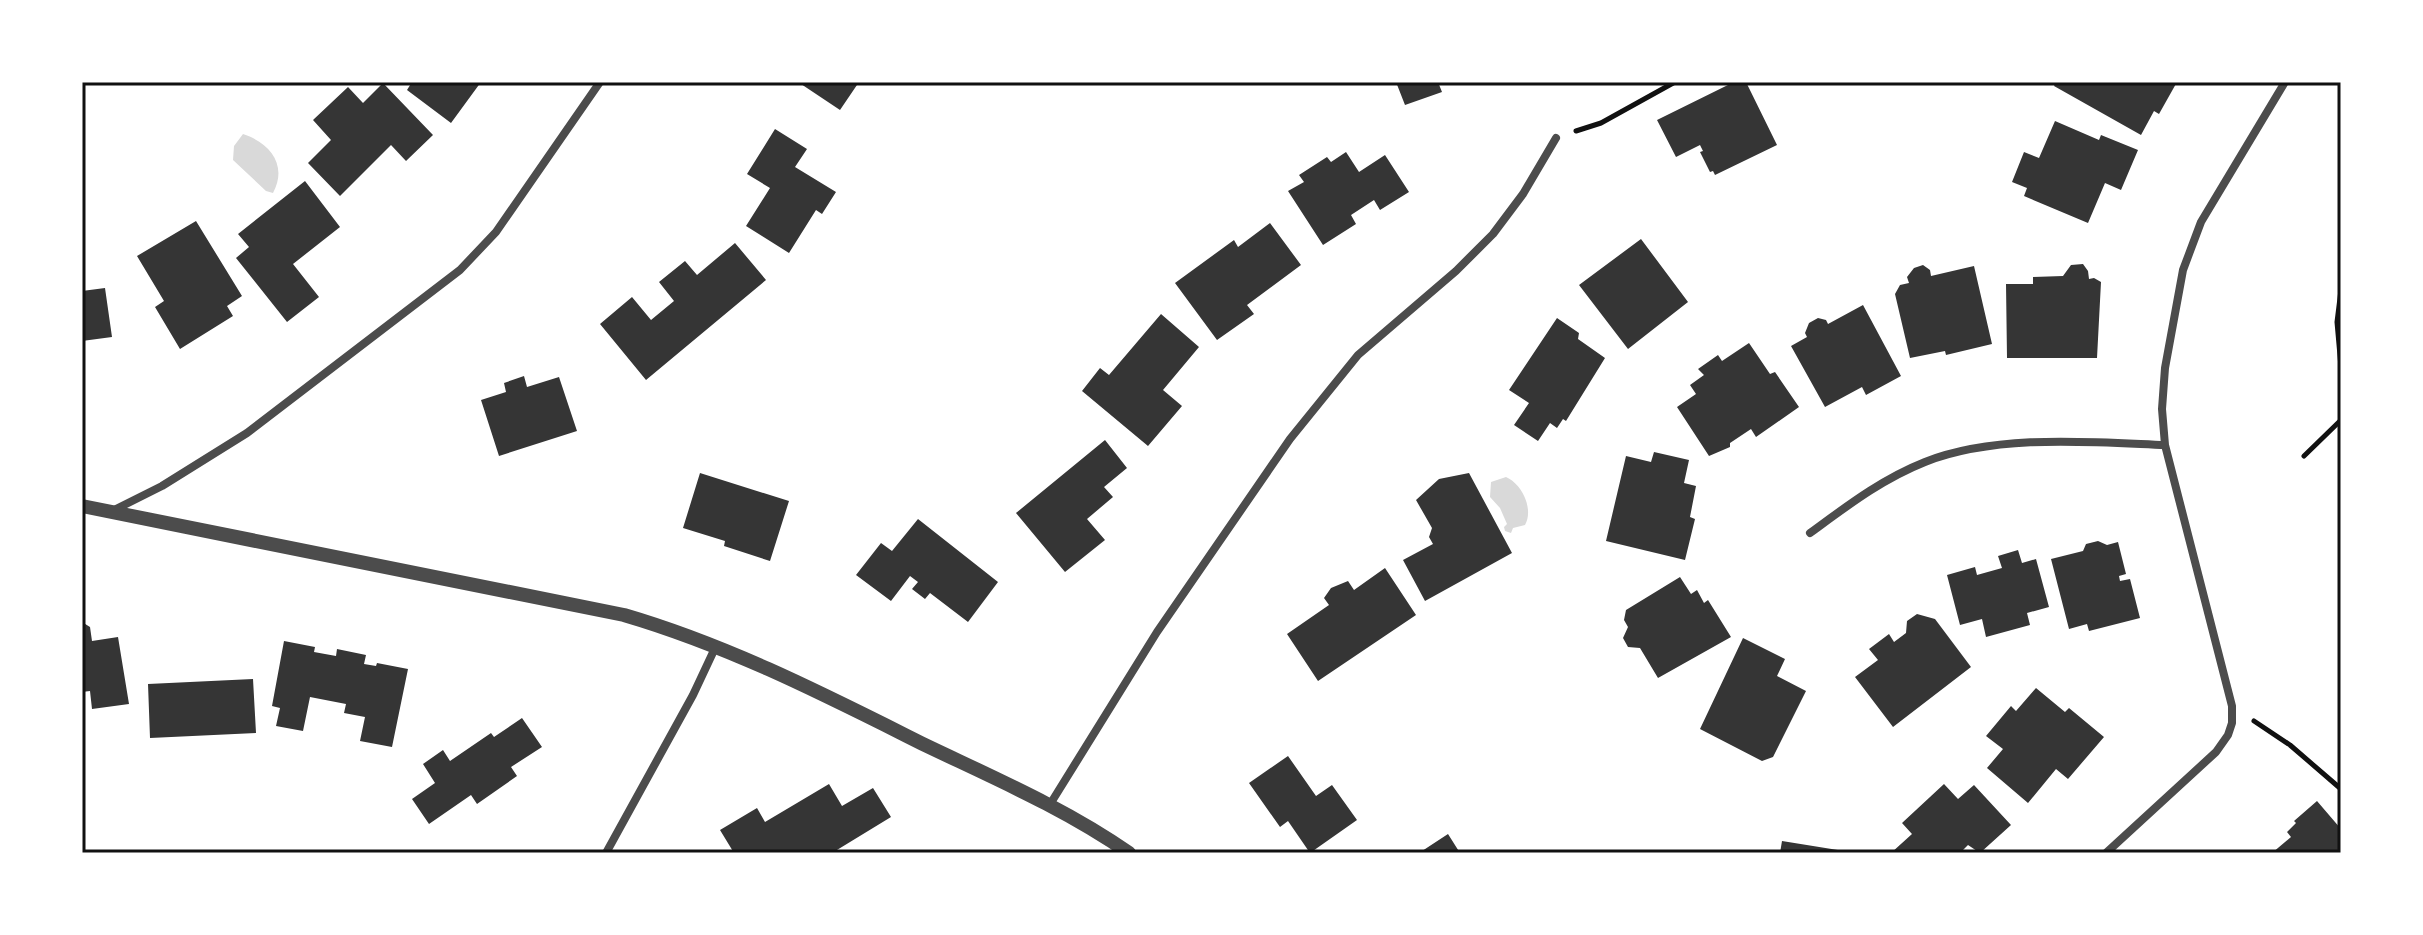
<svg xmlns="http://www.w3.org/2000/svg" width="2423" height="935" font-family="'Open Sans',sans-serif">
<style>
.water{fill:#d9d9d9}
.building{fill:#353535}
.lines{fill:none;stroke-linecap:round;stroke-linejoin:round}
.path{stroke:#111;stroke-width:5}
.minor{stroke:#4c4c4c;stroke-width:8}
.tertiary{stroke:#4c4c4c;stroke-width:14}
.neatline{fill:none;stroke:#111;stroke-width:3}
</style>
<rect width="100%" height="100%" fill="#fff"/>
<path class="water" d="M243,134C270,143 288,165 273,193L266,191L233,160L234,146Z
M1506,477C1522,484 1534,509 1525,525L1513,528L1511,533L1505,531L1504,527L1507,524L1500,508L1490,497L1491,482Z"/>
<path class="building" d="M412,82H481L451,123L407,90Z
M798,82H859L840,110Z
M1396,82H1438L1442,92L1405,105Z
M1734,82H1746L1777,145L1715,175L1713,171L1710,172L1700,152L1703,151L1700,145L1676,157L1657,120Z
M2056,82H2177L2159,114L2154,111L2141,135L2054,86Z
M383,83L433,135L406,161L391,145L340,196L308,163L331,140L313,120L348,87L363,103Z
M2055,121L2099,140L2101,135L2138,150L2121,190L2105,183L2088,223L2024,196L2027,188L2012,182L2024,152L2039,158Z
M775,129L807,149L795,167L836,192L822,214L816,210L789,253L746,226L770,188L747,174Z
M1346,152L1359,172L1385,155L1409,192L1380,210L1374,200L1351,215L1356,224L1323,245L1288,191L1304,182L1299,175L1327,157L1331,162Z
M305,181L340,227L293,264L319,297L287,322L236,258L249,247L238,234Z
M196,221L242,296L227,306L233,316L180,349L155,307L164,301L137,256Z
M1270,223L1301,265L1247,305L1254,314L1217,340L1175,283L1234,240L1238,247Z
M1641,239L1688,302L1628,349L1579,285Z
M735,243L766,280L646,380L600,324L632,297L651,320L674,301L659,282L685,261L697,275Z
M2083,264L2088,271L2089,279L2094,278L2101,282L2097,358H2007L2006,284H2033V277L2063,276L2071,265Z
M1923,265L1930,270L1931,276L1974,266L1992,344L1946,355L1945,351L1910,358L1895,294L1900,285L1909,283L1907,277L1914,268Z
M105,288L112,337L82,341V291Z
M1863,305L1901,376L1866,395L1862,387L1825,407L1791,346L1807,337L1805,333L1809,323L1818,318L1826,320L1828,324Z
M1161,314L1199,347L1163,390L1182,406L1148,446L1082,391L1100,368L1109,375Z
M1557,318L1579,333L1578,339L1605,358L1566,421L1563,419L1557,428L1550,423L1538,441L1514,425L1529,403L1509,390Z
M1749,343L1770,374L1775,372L1799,407L1756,437L1751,429L1730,443V447L1709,456L1677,407L1696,394L1690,385L1704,375L1698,369L1718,355L1722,361Z
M524,376L527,387L559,377L577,431L499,456L481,400L506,392L504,383Z
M1105,440L1127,468L1104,487L1113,497L1087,519L1105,540L1065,572L1016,513Z
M1654,452L1689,460L1684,483L1696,486L1690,517L1695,519L1685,560L1606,541L1626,456L1651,462Z
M700,473L789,501L770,561L724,546L725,541L683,528Z
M1469,473L1512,553L1425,601L1403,560L1433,544L1429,537L1432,528L1416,500L1439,479Z
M918,519L998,582L968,622L930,593L925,599L912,589L918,582L910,576L891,601L856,575L881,543L892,551Z
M2098,541L2107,545L2118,542L2126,574L2119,576L2120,581L2130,579L2140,618L2089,631L2087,624L2069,629L2051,559L2083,551L2086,544Z
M2018,550L2022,563L2036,559L2049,607L2027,613L2030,625L1986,637L1982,619L1960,625L1947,575L1975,567L1977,575L2002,568L1998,556Z
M1385,568L1416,615L1318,681L1287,634L1329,605L1324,598L1331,588L1348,581L1354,590Z
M1680,577L1691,594L1697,590L1704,603L1708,600L1731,637L1658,678L1640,648L1628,647L1623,638L1628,627L1624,620L1626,610Z
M1917,614L1935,619L1971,667L1893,727L1855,677L1878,660L1869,649L1889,634L1894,642L1906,633L1907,621Z
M82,622L90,627L92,641L118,637L129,704L92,709L90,691L82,692Z
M1743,638L1785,659L1777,676L1806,691L1773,757L1762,761L1700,729Z
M284,641L315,647L314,652L336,656L337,649L366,655L364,664L376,666L377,663L408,669L392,747L360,741L365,717L344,713L346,704L310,697L303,731L276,726L280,708L272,706Z
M253,679L256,733L150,738L148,684Z
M2036,688L2065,712L2069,708L2104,737L2068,779L2056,769L2028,803L1987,768L2003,749L1986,736L2011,706L2016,711Z
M522,718L542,747L511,767L517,776L477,804L471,795L429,824L412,799L435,783L423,764L443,750L450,761L491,733L494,737Z
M1288,756L1316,796L1332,785L1357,820L1310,853L1288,821L1280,827L1249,783Z
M829,784L842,806L873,788L891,817L832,853H734L720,830L757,808L765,822Z
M1944,784L1958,799L1974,785L2011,825L1980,853L1968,845L1960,853H1891L1912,834L1902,823Z
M2317,801L2341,829V853H2272L2291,837L2287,832L2296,823L2294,821Z
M1448,834L1460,853H1419Z
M1782,841L1844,851V853H1780Z"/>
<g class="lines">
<path class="path" d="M1576,131L1601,123L1675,82
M2341,290L2337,322L2341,367
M2304,456L2341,420
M2254,721L2290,745L2341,789"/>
<path class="minor" d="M114,510L162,486L247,433L460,270L496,232L600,82
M1810,533C1847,506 1882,479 1925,462C1996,434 2090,442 2165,445
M1049,806L1157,632L1290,439L1358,355L1456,271L1493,234L1523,194L1556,138
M606,853L693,695L716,646
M2106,853L2216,752L2228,735L2232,723V706L2165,445L2162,409L2165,368L2183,270L2201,222L2285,82"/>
<path class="tertiary" d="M82,506L624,615C730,646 827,696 925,745C994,778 1066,809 1129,853"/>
</g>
<rect width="2423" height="935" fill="none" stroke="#ffffff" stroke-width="168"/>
<rect x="84" y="84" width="2255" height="767" class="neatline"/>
</svg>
